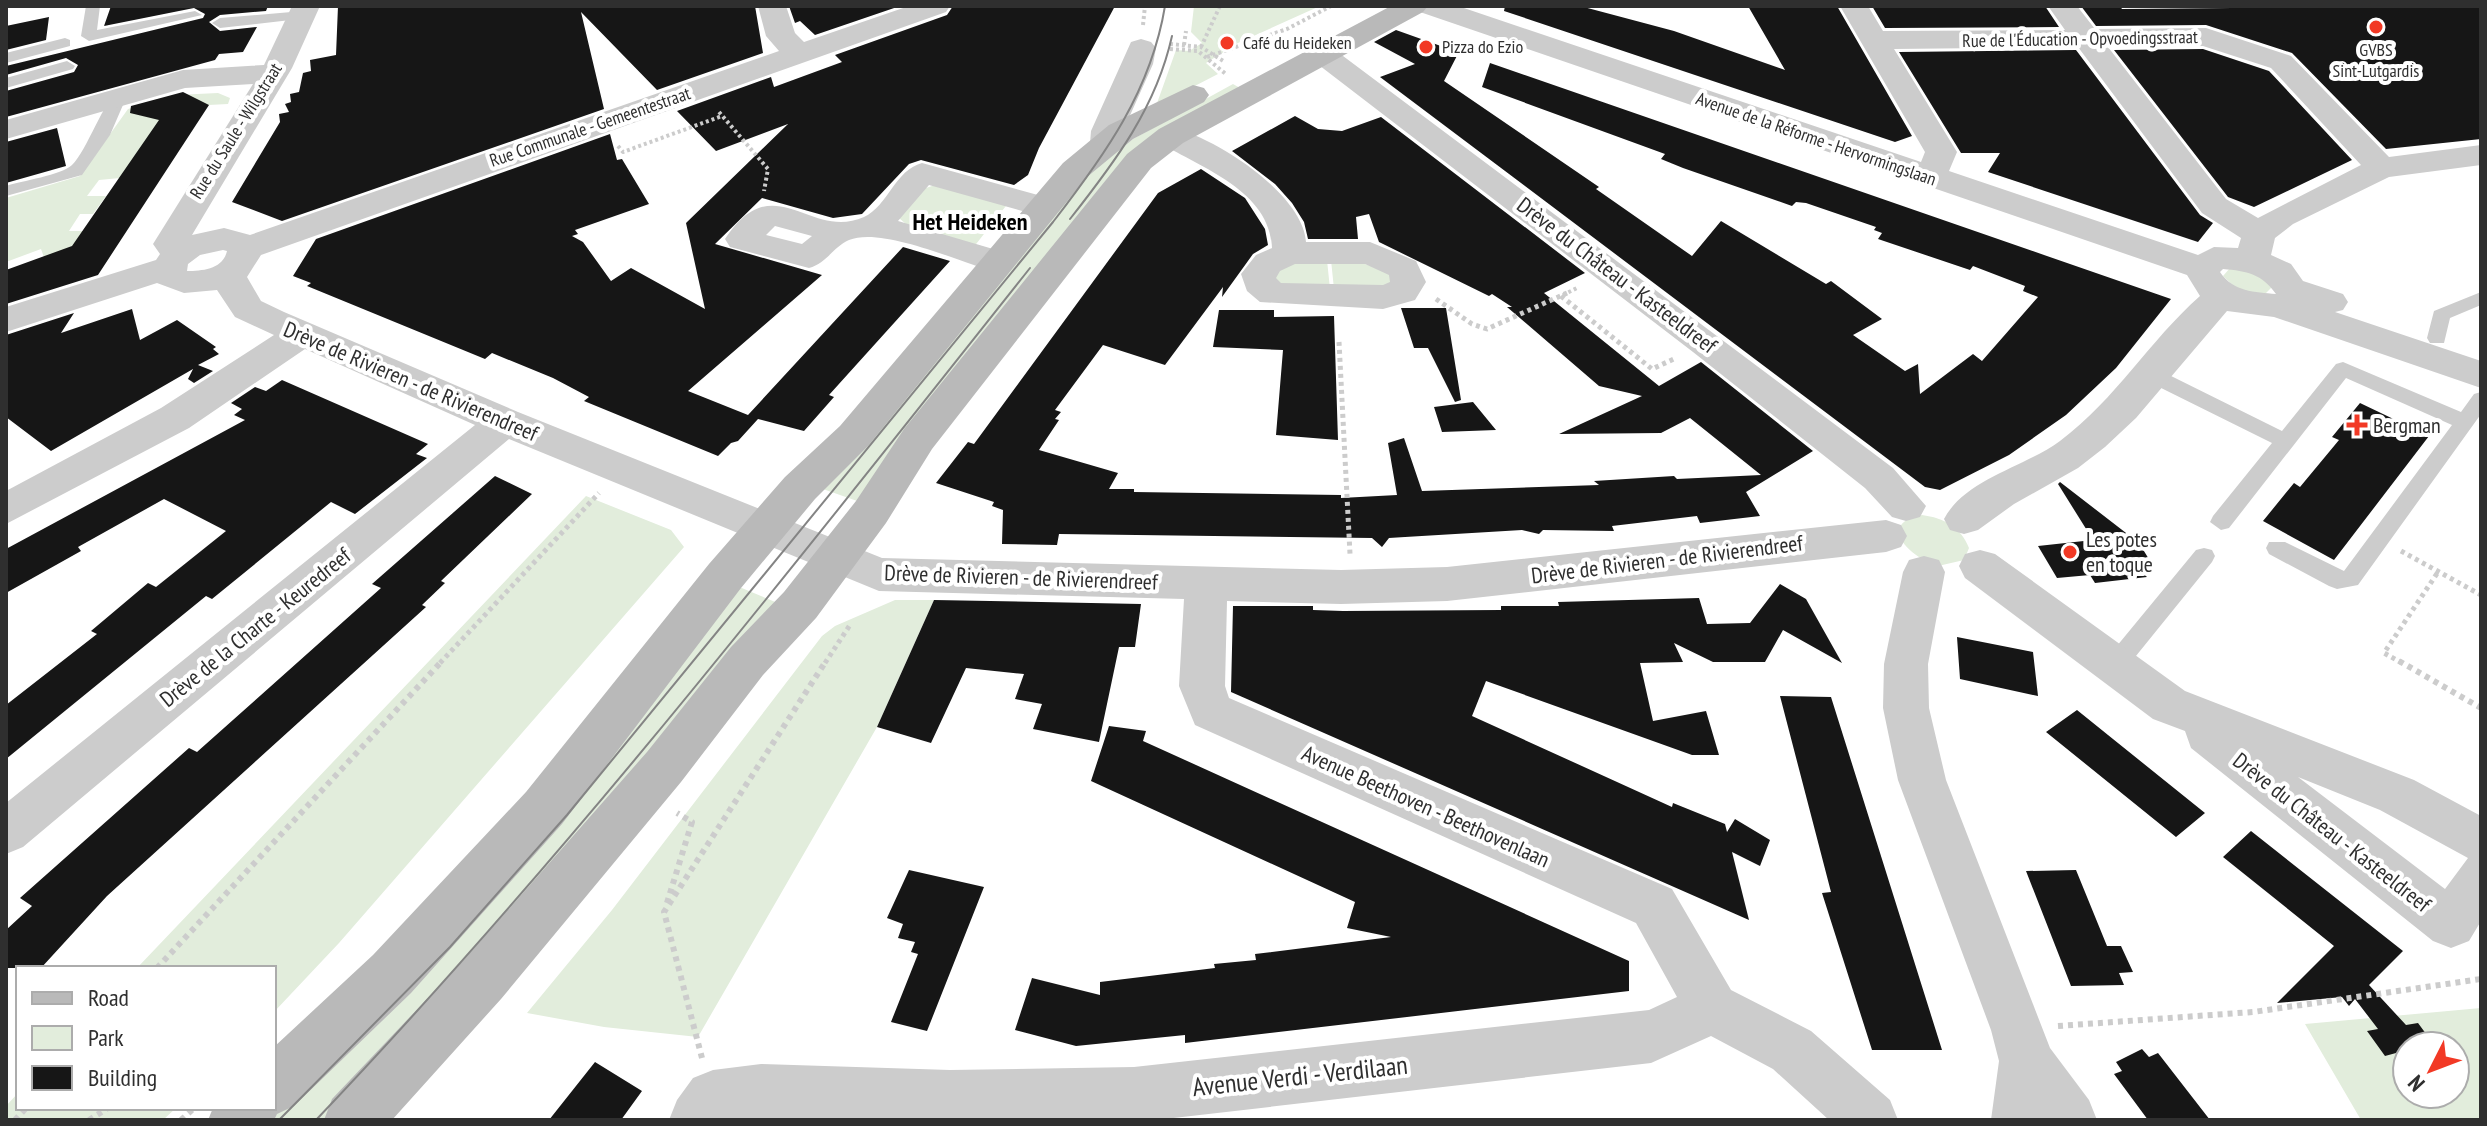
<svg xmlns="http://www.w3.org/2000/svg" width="2487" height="1126" font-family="'PT Sans Narrow',sans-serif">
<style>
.green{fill:#e2eddc;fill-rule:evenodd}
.building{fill:#161616}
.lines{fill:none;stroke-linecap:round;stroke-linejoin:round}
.path-far2{stroke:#ccc;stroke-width:4;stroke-dasharray:3 3;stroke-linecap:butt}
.path-far1{stroke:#ccc;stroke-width:5;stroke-dasharray:4 4;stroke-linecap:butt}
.path{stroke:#ccc;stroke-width:6;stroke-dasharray:5 5;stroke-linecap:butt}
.service{fill:#ccc;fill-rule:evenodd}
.minor{fill:#ccc;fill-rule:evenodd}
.secondary{fill:#b9b9b9;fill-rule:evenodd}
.tram{stroke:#848484;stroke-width:2}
.poi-dot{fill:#f23925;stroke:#fff;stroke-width:3}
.labels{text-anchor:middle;stroke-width:8;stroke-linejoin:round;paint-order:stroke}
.far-street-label{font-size:18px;fill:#2f2f2f;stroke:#fff}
.far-poi-label{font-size:18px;fill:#2f2f2f;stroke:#fff;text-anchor:start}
.street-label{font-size:22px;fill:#2f2f2f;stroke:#fff}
.poi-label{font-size:22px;fill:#2f2f2f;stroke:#fff;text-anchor:start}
.neighbourhood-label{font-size:24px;font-weight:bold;fill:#000;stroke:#fff}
.near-street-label{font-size:26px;fill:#2f2f2f;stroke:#fff}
</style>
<rect width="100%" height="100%" fill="#fff"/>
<path class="green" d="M1194,6H1320L1238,43L1206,63L1218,74L1156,106L1176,50L1189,51L1202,43L1191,32Z
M1233,84L1240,88L1178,121L860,502L820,488L1094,167L1133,139Z
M218,93L230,98L228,104L169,107L120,178L99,180L87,196H106L93,214H80L69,231H85L73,249L49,271L41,249L6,262V198L80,176L128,109L176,95Z
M938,184L1009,202L973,248L907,225L899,218L920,190Z
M1327,260L1330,289L1277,283L1275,275L1287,262Z
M1331,260L1355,261L1391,272L1390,285L1334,289Z
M2230,268L2257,272L2272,287L2264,295L2240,292L2223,276Z
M586,496L671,530L684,547L339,943L274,1012V968H137Z
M1922,515C1944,518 1961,527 1969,548L1964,560L1938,566C1912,559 1874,524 1922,515Z
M737,586L780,604L614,800L327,1120H268Z
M895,600H934L877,727L698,1037L604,1027L527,1013L612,910L822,636L835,626Z
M2481,1008V1120H2361L2305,1024ZM2407,1046H2455V1094H2407Z
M18,1093V1108H176L163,1120H6V1106Z"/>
<path class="building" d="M111,6H268L266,11L220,15L209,22L220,31L257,27L243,52L219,54L215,60L6,117V91L74,72L78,65L66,58L6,75V66L203,18L205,14L194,8L104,26Z
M338,6H755L763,53L657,90L581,12L604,109L282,221L232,202L280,122L279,114L289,112L285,104L291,102L290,94L299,92L303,73L311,71L310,60L336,55Z
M789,6H900L815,35L800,21L795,23Z
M953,6H1115L1039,148L1028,175L1014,185L921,160L909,164L862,214L833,218L762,198L715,244L822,275L688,391L748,415L903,247L950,261L829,395L834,397L804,431L758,419L738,441L731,443L718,456L584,401L589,397L553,378L492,353L485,359L307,286L311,283L293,276L316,239L610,134L617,160L622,159L649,204L575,230L578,234L572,236L583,242L611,281L631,268L705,309L686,223L788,124L716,151L677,111L771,77L774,87L842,62L835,55L947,15Z
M1505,6H1580L1674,31L1785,70L1748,6H1837L1912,136L1895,142L1504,11Z
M1872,6H2045L2059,27L1885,28Z
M2081,6H2120L2122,9L2481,6V139L2386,149L2292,53L2206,25L2096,26Z
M49,17L46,40L6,50V26Z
M1396,30L1452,50L1462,46L1444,81L1599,187L1596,189L1692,256L1721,221L1826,284L1831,281L1882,319L1853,335L1905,371L1918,364L1920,394L1973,354L1982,361L2038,297L2023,291L2025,286L1973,266L1970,270L1878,239L1882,233L1874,230L1876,227L1806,203L1796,202L1792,206L1683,168L1661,159L1665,154L1482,87L1490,63L2171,299L2116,368L2066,415L2009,455L1940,490L1925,487L1380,77L1415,64L1374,42Z
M2203,49L2269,71L2352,160L2254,207L2228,197L2114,50Z
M2076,50L2200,215L2213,223L2198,242L1988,172L2000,153H1961L1899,52Z
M183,92L209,105L98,275L6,304V270L72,246L159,120L130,113L131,106Z
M1295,116L1318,129L1342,131L1381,117L1585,273L1544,293L1659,386L1701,362L1813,451L1746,492L1760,516L1700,523L1697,516L1612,526L1614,531L1543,530L1539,534L1522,530L1405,537L1389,538L1382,547L1372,538L1059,534L1057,545L1002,544L1003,510L992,506L994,502L936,483L968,442L974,444L1158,193L1201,169L1245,198L1265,229L1268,245L1253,254L1222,297L1223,287L1165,365L1103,345L1055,410L1061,412L1055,419L1059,420L1039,450L1118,473L1109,489H1134V492L1341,495V498L1397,495L1388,443L1404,438L1422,491L1599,485L1594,481L1674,476L1677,479L1761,475L1690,418L1661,433L1559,434L1642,396L1599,386L1507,307H1512L1492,294L1489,296L1379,242L1369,214L1356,217L1358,239H1308L1304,222L1292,203L1275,184L1232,151Z
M57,128L66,166L6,183V142Z
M1401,308H1446L1461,400L1455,402L1428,348H1414Z
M132,309L140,340L177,320L216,347L213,349L219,354L198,365L213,371L194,383L188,379L193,369L51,451L6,417V335L74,313L61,333Z
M1219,310H1274V317L1334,316L1338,440L1276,435L1283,350L1213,347Z
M282,380L428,444L416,454L427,458L355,514L331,502L212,599L206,596L6,759V705L97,634L91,631L148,583L156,587L226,531L164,499L78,547L81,551L6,593V549L245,420L234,415L242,409L231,403L255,387L266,391Z
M1473,402L1496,430L1442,432L1434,407Z
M2360,403L2429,436L2334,560L2263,521L2294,483L2300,487L2339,440L2332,437Z
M495,476L532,494L441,581L445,583L422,605L426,607L107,896L41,968H6V930L32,906L20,898L189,748L197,752L381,588L372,584Z
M2060,482L2139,543L2155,569L2151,570L2154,573L2144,574L2147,577L2095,583L2090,575L2057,578L2038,546L2093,540L2058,484Z
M1780,584L1806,599L1842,663L1783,630L1765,662H1713L1674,643L1683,662L1640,663L1653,721L1706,711L1719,755H1692L1486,681L1472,716L1672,807L1673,803L1725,824L1727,832L1735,819L1770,840L1760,866L1732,852L1749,920L1231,692L1233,606H1313V610L1343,611L1501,610V606H1559L1558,602L1699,598L1707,624L1750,623Z
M934,600L1141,604L1135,647H1119L1099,742L1033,729L1042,704L1015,699L1024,674L966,668L931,743L877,727Z
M1957,637L2033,652L2038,696L1960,679Z
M1780,696L1831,697L1942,1050H1872L1822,893L1831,892Z
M2077,710L2108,735L2205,813L2176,837L2046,732Z
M1109,726L1146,731L1143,741L1629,961V991L1185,1043V1035L1076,1046L1015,1030L1032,978L1100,995V982L1215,968L1214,964L1256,960L1255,954L1391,937L1347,928L1355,902L1091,781Z
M2251,831L2403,951L2369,985L2406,1025L2418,1023L2435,1046H2407V1058L2400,1059L2396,1053L2385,1056L2367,1031L2378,1029L2355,999L2349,1006L2342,997L2277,1003L2334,946L2223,857Z
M909,870L984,887L927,1031L891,1022L918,954L911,952L915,942L898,938L903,924L887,918Z
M2076,870L2107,946H2121L2133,972L2119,973L2124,985L2071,986L2026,871Z
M2142,1049L2149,1057L2158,1053L2210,1120H2148L2114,1074L2122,1071L2116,1062Z
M595,1062L642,1091L621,1120H549Z"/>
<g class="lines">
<path class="path-far2" d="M1143,25L1145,6
M1170,44L1201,47L1225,62
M1184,45L1186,31
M1201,47L1220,6
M1170,49L1198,51L1227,75
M1207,57L1287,29L1331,6
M719,112L768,169L764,191
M618,146L623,152L722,116
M1563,295L1579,287"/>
<path class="path-far1" d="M1561,296L1652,369L1676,358
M1436,299L1472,324L1487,329L1567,293
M1339,342L1350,554
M2401,551L2481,595
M440,663L599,493
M825,663L850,625
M2402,663L2384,653L2438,572"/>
<path class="path" d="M2399,661L2481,708
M667,903L692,822L677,813
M157,968L442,661
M2058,1026L2253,1012L2481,979
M702,1058L664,912L826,661
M15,1120L26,1108
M89,1120L108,1108
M181,1120L193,1109"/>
<path class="service" d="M86,6H100L97,30L195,11L202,15L89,41L81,36Z
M303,11L310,15L308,18L220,28L212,23L220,18Z
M65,38L70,40V46L6,63V53Z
M67,61L75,66L73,69L6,88V78Z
M118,93L126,98L110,135L82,175L6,196V186C21,181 62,175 72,165C87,151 105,97 118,93Z
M2481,292V305L2450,318L2444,343H2430L2427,338L2434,311Z
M2343,362L2461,412L2474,394L2481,392V414L2358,585L2337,589L2329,586L2269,554L2266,548L2269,542H2285L2344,571L2452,425L2346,378L2229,528L2221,530L2210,522L2213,516L2272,443L2147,381L2144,376L2154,369L2161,371L2282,431L2336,364Z
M2204,548L2212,550L2215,556L2212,562L2123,672L2115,675L2107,672L2103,665L2107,658L2196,550Z"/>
<path class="minor" d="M292,6H320L292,68L192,235L224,228L250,235L779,51L766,36L758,6H786L795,33L804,42L909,6H950L946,12L261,255L247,277L261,301L284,312L518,412L882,558L1341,570L1447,567L1886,520L1901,525L1907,536L1901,547L1886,552L1447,601L1341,604L1227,601L1225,686L1229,698L1672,889L1731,990L1811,1031L1890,1100L1898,1120H1829L1773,1069L1711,1036L1651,1063L1156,1120H669L677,1100L693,1078L713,1070L761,1064L950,1070L1134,1067L1649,1010L1677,997L1636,923L1195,725L1179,686L1184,599L879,591L509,439L23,847L6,854V803L475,425L305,349L189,428L6,524V491L161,408L274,335L235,317L217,290L184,293L157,283L6,332V307L156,260L160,254L153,244L253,84L185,88L6,139V120L183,70L264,65ZM223,250L227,251C223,269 203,271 187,271L188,264L200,255Z
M1416,6H1458L1921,162L1925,152L1840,6H1868L1883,31L2065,30L2048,6H2077L2095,29L2206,28L2291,56L2389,157L2481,145V165L2389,177L2293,224L2275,238L2271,255L2291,264L2303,281L2343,294L2348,302L2343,310L2335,312L2481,361V388L2274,317L2227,311L2136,418L2105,447L2078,468L2014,504L1978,530L1964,534L1950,530L1944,519C1965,479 2025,467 2060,441C2117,398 2149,341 2200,296L2187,275L1420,12ZM2203,46L2271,68L2361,165L2258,218L2226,199L2108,47ZM2078,47L2202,213L2241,238L2238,248L2214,247L2198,255L1949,171L1957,152L1894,49ZM2223,269C2247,271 2262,274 2276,294C2255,292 2233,292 2220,272Z
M1141,39L1151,42L1156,48L1153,64L1123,131L1117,150H1095L1090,143L1091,131L1131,42Z
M1321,44L1331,47L1893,468L1926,506L1920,517L1906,521L1892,517L1865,488L1693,352L1311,59L1306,53L1311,47Z
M1171,127C1214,137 1303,193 1306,242H1370L1416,261L1426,282L1415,300L1383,309L1260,302L1247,291L1241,274L1256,255L1272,248C1270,191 1202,168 1160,143L1155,136L1160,129ZM1295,264H1365L1389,275L1390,282L1383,285L1281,283L1276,278L1280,271Z
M922,163L1056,200L1061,207L1056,214L1044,217L929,185L898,221L1010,254L1015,262L1010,270L998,273C962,263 882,226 849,240C833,247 827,263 809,268L730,247L725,239C774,165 809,241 864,217C888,206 895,170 922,163ZM775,226L812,236L802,244L766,235Z
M1980,550L1995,554L2185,691L2414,780L2481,816V921L2469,941L2451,948L2433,941L2191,748L2185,731L2153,719L1965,578L1959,566L1965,554ZM2298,777L2380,810L2468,858L2445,889Z
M1924,556L1939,560L1945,572L1928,664L1929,708L1946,780L2050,1048L2089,1100L2097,1120H1991L1999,1061L1991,1030L1898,780L1883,708L1884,664L1903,572L1909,560Z"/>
<path class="secondary" d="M1391,6H1428L1423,12L1183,143L1151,168L932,449L886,523L816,618L763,675L681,782L501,999L392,1120H324L332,1099L463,961L647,752L731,647L784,592L856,501L904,429L1127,154L1159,129Z
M1193,85L1204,88L1209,95L1204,102L1133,139L1087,177L868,446L815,499L741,588L562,824L411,993L294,1106L277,1114L274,1120H208L213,1108H274V1047L373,955L526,792L709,564L785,477L840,426L1063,163L1109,125Z"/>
<path class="tram" d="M1070,219C1115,162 1156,108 1172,36
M279,1120L450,947L567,815L1053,222C1105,155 1151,91 1165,6
M316,1120C572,851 799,559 1030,268"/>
</g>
<g class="poi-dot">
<circle cx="2376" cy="27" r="8"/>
<circle cx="1227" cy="43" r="8"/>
<circle cx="1426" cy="47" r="8"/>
<path d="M2353 413h8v8h8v8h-8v8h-8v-8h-8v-8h8z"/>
<circle cx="2070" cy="552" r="8"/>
</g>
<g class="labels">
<g class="far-street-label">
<text transform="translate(2080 39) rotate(-1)" y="6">Rue de l'Éducation - Opvoedingsstraat</text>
<text transform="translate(590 127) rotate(-19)" y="6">Rue Communale - Gemeentestraat</text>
<text transform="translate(236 131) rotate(-58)" y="6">Rue du Saule - Wilgstraat</text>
<text transform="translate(1816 139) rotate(19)" y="6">Avenue de la Réforme - Hervormingslaan</text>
</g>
<g class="far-poi-label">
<text x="1243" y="49">Café du Heideken</text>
<text x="1442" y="53">Pizza do Ezio</text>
<text x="2376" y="56" text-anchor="middle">GVBS<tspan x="2376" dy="21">Sint-Lutgardis</tspan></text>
</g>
<g class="street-label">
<text transform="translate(1617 275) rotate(37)" y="8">Drève du Château - Kasteeldreef</text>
<text transform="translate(411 381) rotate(23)" y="8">Drève de Rivieren - de Rivierendreef</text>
<text transform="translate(1667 559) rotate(-7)" y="8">Drève de Rivieren - de Rivierendreef</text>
<text transform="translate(1021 577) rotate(2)" y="8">Drève de Rivieren - de Rivierendreef</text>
<text transform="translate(255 627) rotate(-39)" y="8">Drève de la Charte - Keuredreef</text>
<text transform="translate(1426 806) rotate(24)" y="8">Avenue Beethoven - Beethovenlaan</text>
<text transform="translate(2332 832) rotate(38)" y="8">Drève du Château - Kasteeldreef</text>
</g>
<g class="poi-label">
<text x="2373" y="433">Bergman</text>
<text x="2086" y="547">Les potes<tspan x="2086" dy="25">en toque</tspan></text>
</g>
<g class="neighbourhood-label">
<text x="970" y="230">Het Heideken</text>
</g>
<g class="near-street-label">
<text transform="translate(1300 1076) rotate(-6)" y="9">Avenue Verdi - Verdilaan</text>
</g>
</g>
<rect width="2487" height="1126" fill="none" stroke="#2f2f2f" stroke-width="16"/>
<rect x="16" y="966" width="260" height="144" fill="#ffffff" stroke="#acacac" stroke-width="2"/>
<rect x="32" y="992" width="40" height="12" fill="#b9b9b9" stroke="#acacac" stroke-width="2"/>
<text x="88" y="1006" font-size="24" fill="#2f2f2f">Road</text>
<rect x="32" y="1026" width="40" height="24" fill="#e2eddc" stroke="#acacac" stroke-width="2"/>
<text x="88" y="1046" font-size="24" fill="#2f2f2f">Park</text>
<rect x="32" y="1066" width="40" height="24" fill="#161616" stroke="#acacac" stroke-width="2"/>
<text x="88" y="1086" font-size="24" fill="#2f2f2f">Building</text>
<g transform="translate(2431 1070) rotate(228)"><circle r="38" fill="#ffffff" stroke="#acacac" stroke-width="2"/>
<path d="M0-6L14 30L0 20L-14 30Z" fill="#f23925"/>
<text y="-12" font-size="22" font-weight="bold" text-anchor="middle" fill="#2f2f2f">N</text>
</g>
</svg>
